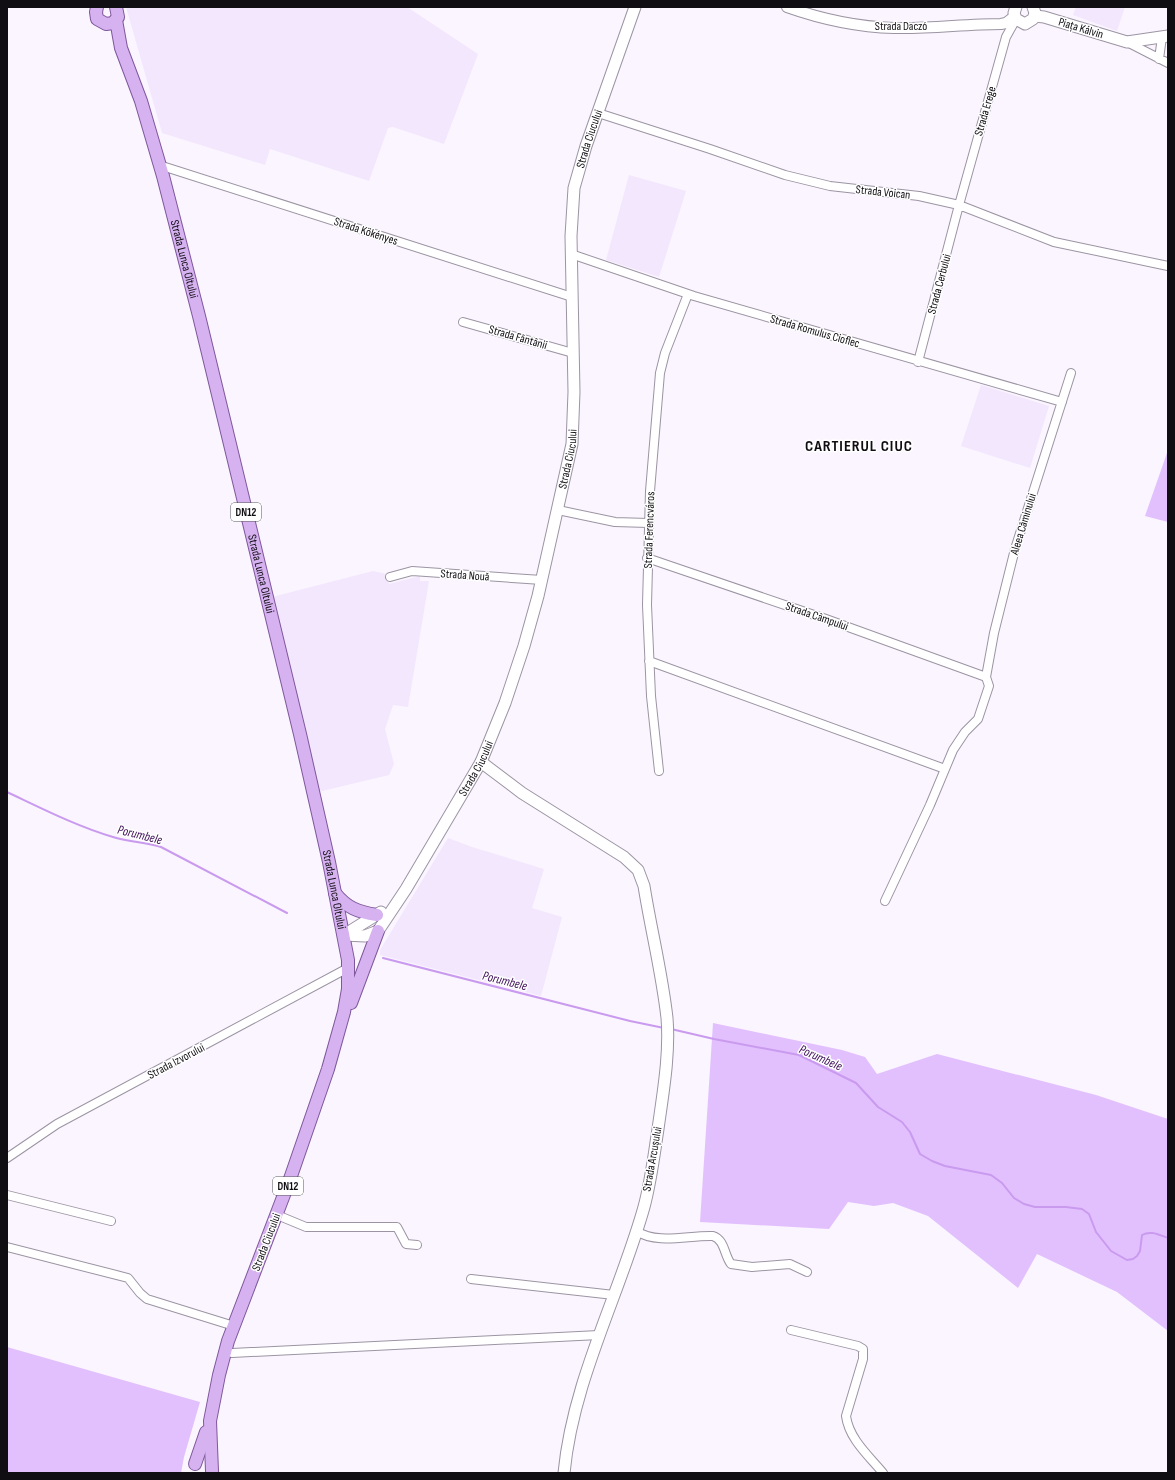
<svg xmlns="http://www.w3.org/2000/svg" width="1175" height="1480" font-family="'Sofia Sans Condensed',sans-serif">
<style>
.built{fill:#f3e7fe}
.green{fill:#e2c0fe}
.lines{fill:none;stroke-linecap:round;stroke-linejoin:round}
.stream{stroke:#c99aee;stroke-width:2}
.minor-casing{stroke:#9c94a3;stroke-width:10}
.tertiary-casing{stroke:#9c94a3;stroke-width:12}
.secondary-casing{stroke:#9c94a3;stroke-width:13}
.primary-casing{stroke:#7f579c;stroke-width:14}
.minor{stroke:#fff;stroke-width:8}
.tertiary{stroke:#fff;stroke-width:10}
.secondary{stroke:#fff;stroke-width:11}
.primary{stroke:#d6b2f0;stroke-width:12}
.labels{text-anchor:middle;stroke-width:3;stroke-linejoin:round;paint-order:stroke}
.shield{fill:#fff;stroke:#58565a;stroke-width:1}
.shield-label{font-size:11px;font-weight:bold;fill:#110e13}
.street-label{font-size:12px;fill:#110e13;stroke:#fff}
.water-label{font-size:13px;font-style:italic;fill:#3f0f5a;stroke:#fff}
.district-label{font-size:16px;font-weight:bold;letter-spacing:1px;fill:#110e13;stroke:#fff}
</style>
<rect width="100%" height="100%" fill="#faf5ff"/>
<path class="built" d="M126,7H407L478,54L444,144L393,127L388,128L369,181L270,149L265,165L162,133Z
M1076,7H1125L1117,31L1073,15Z
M629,175L686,191L659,277L606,260Z
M981,385L1049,406L1030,468L961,446Z
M373,571L386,574L389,584L420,576V581H429L408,707L393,705L385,729L394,764L389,775L318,792L307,732L272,597Z
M448,838L472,847L544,869L532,908L562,917L541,996L380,955V950Z"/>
<path class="green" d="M1168,450V522L1145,516Z
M713,1023L842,1050L865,1057L877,1074L937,1054L1096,1095L1168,1119V1331L1117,1292L1037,1254L1018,1288L928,1216L893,1203L874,1206L848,1202L829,1229L700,1222Z
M7,1347L200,1402L184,1457L181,1473H7Z"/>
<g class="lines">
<path class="stream" d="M7,792C41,808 76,826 113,837C128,842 145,842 161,847L287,913
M383,958L630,1021L664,1028
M671,1029L714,1039L799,1055L856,1083L878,1107L902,1122L910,1132L920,1154L932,1161L945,1166L991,1175L1002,1183L1014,1198L1024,1204L1035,1207H1066L1082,1209L1089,1214L1096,1232L1111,1251L1127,1260L1133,1259L1137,1256L1140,1251L1142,1235C1151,1230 1159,1235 1168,1238"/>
<g class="minor-casing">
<path id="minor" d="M1127,42L1168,63
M1159,59L1162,37
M598,113L710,149L785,175L830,186L919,196L959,205L1054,242L1168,266
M159,165L572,297
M571,254L694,296L1062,402
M463,322L573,353
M918,362L959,205L1006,37L1016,19
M558,510L615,522L648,523
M647,558L826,619L986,677
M390,577L412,571L542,580
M649,661L945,769
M659,771L651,696L647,605L650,491L660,373L665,353L688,294
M885,901L930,805L953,750L965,732L978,719L989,686L986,677L994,633L1015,549L1071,373
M7,1158L57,1124L348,968
M7,1195L111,1221
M277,1215L306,1227H397L406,1244L417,1245
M636,1231C658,1245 688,1235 713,1236C725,1240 724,1255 731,1264L752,1267L790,1264L807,1272
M7,1247L128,1278L140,1293L147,1299L234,1326
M471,1279L614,1295
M791,1330L858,1346L863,1349V1359L846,1416C849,1439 869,1456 883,1473
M232,1353L599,1335"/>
</g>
<g class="tertiary-casing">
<path id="tertiary" d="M787,7C821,19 857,27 894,28C930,29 965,24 1001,24L1006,23L1015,16"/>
</g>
<g class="secondary-casing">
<g id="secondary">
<path d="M1016,7L1014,13L1016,19L1025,24L1033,19L1035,13L1033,7"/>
<path d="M1035,16L1044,17L1127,42L1168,36"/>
<path d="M481,762L522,793L624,857L638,870L644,886C651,930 662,973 667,1018C670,1054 663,1093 658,1129C654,1155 651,1181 644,1207C619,1296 573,1380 564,1473"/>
<path id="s1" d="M344,935L365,936L378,931L406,889L481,762L505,703L524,646L538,596L572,444L574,392L571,236L574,188L586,146L635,7"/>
<path d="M344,935L381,912"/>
</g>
</g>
<g class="primary-casing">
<g id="primary">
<path d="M97,7L96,12L97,19L106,24L113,23L118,17L116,7"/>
<path id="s2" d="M116,20L121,48L141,101L163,176L199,316L300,734L329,862L348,960V989L344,1012L328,1069L290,1179L228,1341L219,1375L210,1421L212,1471"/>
<path d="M335,893C347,908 358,912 377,915"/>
<path d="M351,1003L378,931"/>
<path d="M195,1464L206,1432"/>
</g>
</g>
<use href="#minor" class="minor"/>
<use href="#tertiary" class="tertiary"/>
<use href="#secondary" class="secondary"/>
<use href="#primary" class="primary"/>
</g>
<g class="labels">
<g class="shield">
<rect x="231" y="503" width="30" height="18" rx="3"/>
<rect x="273" y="1177" width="30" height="18" rx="3"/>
</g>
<g class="shield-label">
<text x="246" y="516">DN12</text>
<text x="288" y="1190">DN12</text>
</g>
<g class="street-label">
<text x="901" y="30">Strada Daczó</text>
<text transform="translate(1081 28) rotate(17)" y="4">Piața Kálvin</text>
<text transform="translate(985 111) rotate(-74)" y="4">Strada Erege</text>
<text dy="4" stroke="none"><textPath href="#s1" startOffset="872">Strada Ciucului</textPath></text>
<text transform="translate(883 192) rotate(6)" y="4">Strada Voican</text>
<text transform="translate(366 231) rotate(18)" y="4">Strada Kökényes</text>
<text dy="4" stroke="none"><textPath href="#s2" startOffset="249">Strada Lunca Oltului</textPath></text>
<text transform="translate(939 284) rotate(-75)" y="4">Strada Cerbului</text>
<text transform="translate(815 331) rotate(16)" y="4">Strada Romulus Cioflec</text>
<text transform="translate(518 337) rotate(16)" y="4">Strada Fântânii</text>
<text dy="4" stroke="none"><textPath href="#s1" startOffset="549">Strada Ciucului</textPath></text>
<text transform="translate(1023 524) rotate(-73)" y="4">Aleea Căminului</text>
<text transform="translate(649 530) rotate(-88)" y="4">Strada Ferencváros</text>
<text dy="4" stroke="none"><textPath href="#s2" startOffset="573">Strada Lunca Oltului</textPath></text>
<text transform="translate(465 575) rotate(4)" y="4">Strada Nouă</text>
<text transform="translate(817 616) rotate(19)" y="4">Strada Câmpului</text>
<text dy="4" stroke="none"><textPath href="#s1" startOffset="225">Strada Ciucului</textPath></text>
<text dy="4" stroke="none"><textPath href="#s2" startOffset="897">Strada Lunca Oltului</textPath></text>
<text transform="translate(176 1061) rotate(-28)" y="4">Strada Izvorului</text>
<text transform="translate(652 1159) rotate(-80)" y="4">Strada Arcușului</text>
<text transform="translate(266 1242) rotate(-69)" y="4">Strada Ciucului</text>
</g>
<g class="water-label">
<text transform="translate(140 834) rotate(14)" y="5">Porumbele</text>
<text transform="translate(505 980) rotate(14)" y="5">Porumbele</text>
<text transform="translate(821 1057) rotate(24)" y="5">Porumbele</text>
</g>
<g class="district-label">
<text x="859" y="451">CARTIERUL CIUC</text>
</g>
</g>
<rect width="1175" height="1480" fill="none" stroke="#110e13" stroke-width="16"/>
</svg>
